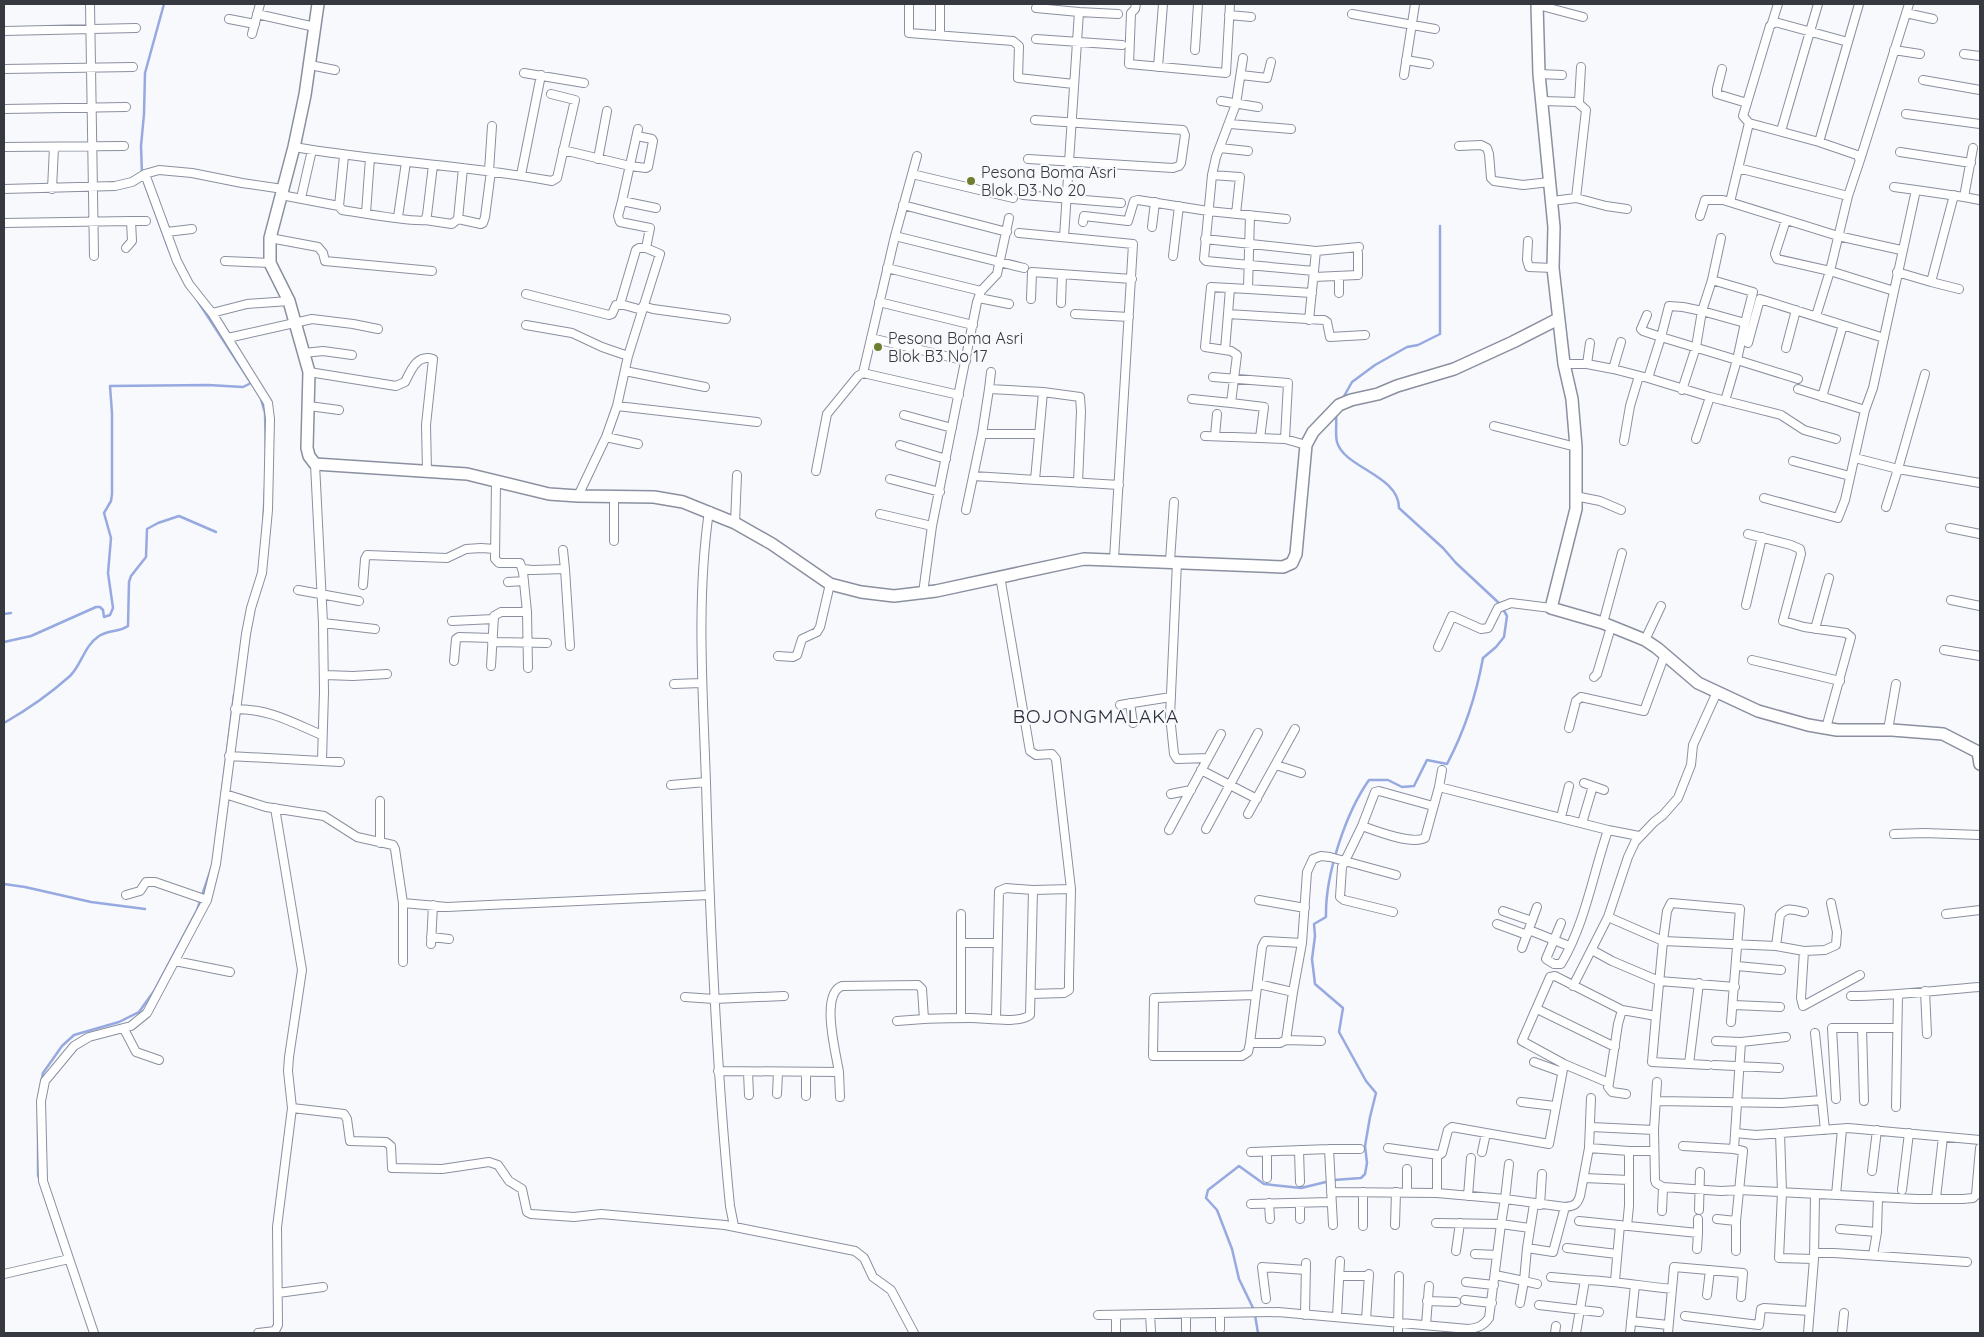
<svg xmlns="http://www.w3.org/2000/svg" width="1984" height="1337" font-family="Quicksand,sans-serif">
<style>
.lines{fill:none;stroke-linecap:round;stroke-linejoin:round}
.stream{stroke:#97a9e1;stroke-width:2.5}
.street-casing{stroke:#8a90a0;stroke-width:10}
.secondary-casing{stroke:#8a90a0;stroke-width:14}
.street{stroke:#fff;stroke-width:8}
.secondary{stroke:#fff;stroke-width:11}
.poi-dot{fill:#6d7f2f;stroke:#f7f9fc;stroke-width:2}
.labels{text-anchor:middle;stroke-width:4.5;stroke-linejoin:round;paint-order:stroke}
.poi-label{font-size:16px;fill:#373940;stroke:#f7f9fc;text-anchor:start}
.quarter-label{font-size:19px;letter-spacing:1px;fill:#282c39;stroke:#f7f9fc}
</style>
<rect width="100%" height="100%" fill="#f7f9fc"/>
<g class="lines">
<path class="stream" d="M142,174L141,146L144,114L145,73L164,4
M144,182L169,250
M197,300L251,383
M1343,398L1352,382L1375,365L1407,347L1418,345L1440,334V226
M261,399L265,413L266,458
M263,527L265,488
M4,614L11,613
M4,642L31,636L96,607H100L103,610L104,617L110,615L113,608L108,573L111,538L104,513L111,501L112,494V413L110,386L208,385L243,387L251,383
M4,723C25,711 52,692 70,676C82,664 84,646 99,636C108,630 120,632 128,626L129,582L131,576L146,557L147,529L158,523L179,516L216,532
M217,831L234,695
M4,884L25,887L91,902L145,909
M38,1100L43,1073L62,1046L74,1035L119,1022L139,1012L154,991L197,910L212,866
M38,1108V1175L58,1237
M1254,1310L1239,1279L1232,1249L1217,1210L1206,1198L1208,1190L1239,1166L1264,1184L1301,1188L1334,1180L1361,1178L1365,1174L1367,1163L1365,1146L1370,1117L1376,1093L1366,1081L1339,1032L1343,1008L1315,984L1312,959L1315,936L1314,924L1326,917C1325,876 1345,814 1369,780H1388L1402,787L1414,786L1427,760L1447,764C1465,730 1476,696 1483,658L1496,647L1504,637L1507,616L1500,604L1456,563L1443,548L1399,508C1399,475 1344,468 1337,442C1335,434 1337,423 1336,415
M1255,1315L1258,1333"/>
<g class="street-casing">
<path id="street" d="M90,4L94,256
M909,4V33L1013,41L1019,46L1018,78L1074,84
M1136,4L1135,9L1131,13L1129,64L1226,73L1230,4
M1538,5L1583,17
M1036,8L1079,12L1064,237
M1079,12L1118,14
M1906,13L1933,19
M257,14L315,27
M1352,14L1435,29
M1229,15L1251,17
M229,19L255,24
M1772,23L1778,4
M4,31L136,28
M252,34L260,4
M940,35V4
M1036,39L1122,45
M1848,42L1775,22L1770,26L1743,116L1749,123L1819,142L1857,155L1860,160L1848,196
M1195,50L1198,4
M1894,50L1920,54
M1964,54L1980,56
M1243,58L1236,104L1216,157L1212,175L1204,259L1206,261L1314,271
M1406,60L1429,64
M310,65L335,70
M1158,67L1163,4
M4,69L133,67
M1722,69L1717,89V94L1747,103
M524,73L584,83
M1539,74L1562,75
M1241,75L1267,78L1271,62
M1404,75L1415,4
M1923,80L1980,90
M1221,101L1258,107
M1542,101L1577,102L1586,110L1576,198L1552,201
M1579,102L1581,67
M4,109L126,107
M1906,114L1980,124
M1230,124L1291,129
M638,129L622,201L656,208
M1781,131L1818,4
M1819,142L1859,4
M1459,146L1481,145L1487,148L1489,154L1491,178L1494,181L1523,185L1550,182
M4,147L124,146
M294,147C380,162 467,165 552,181L557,178L575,100L551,94
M1220,148L1248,151
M1973,148L1964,197L1980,200
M563,150L630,166L646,168L648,167L653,141L652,139L637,136
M1900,152L1971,163
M598,159L607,111
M1028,159L1173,168L1179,166L1181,163L1185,135L1183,130L1035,120
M1860,160L1909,4
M463,168L458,219L481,224L483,223L485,217L491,171
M1738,168L1848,196L1830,271L1816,316
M489,171L492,126
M912,174L1013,198
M521,175L541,75
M1212,175L1240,177L1236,214
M1894,187L1916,190
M4,189L115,186L132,182L145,174L159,170L192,173L242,183L283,189
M52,189L54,147
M281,195L339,206L342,210C355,212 418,223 425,220L427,215L433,165
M1023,195L1121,203
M1954,195L1931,282L1959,289
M301,198L312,150
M1576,198L1606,206L1627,209
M1730,202L1749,123
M903,205L1007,232
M339,206L344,156
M366,213L370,158
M1250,215L1248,289L1211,287L1205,347L1231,351L1237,355L1231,403L1264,407L1260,438L1285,439L1306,445
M1700,216L1705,200H1723L1838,236L1901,250
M398,217L406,162
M425,220L452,224L458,219
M1786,220L1775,254L1777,259L1830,271L1894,291
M131,221H146
M1083,222L1084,216L1128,221L1134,201L1138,200L1208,211L1286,219
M4,223L131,221L132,241L126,248
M1152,227L1155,202
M167,232L192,229
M1019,233L1133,244L1114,559
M895,236L1024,268
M270,238L318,247L323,253L325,261L432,271
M1205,239L1316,251
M1528,241L1527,260L1529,267L1553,268
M1173,256L1179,206
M225,261L270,263
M887,268L981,291
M1897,272L1931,282
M1314,277L1358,275V253
M1339,277V293
M1712,280L1753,292L1745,323
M1248,289L1312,293
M526,294L609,315L612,314L616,305H624L642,310
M979,298L1009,304
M1031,299L1032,272L1132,279
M879,302L973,325
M1061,303L1062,274
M620,304L636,250L639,248H646L650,228L620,222L618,216L622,201
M643,306L653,309L726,319
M212,313L247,304L289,301
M1075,314L1129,317
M1228,314L1230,288
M1647,315L1641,329L1643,331L1661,337L1648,378
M1309,320L1316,251L1359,247
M526,325L572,333L602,347L628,356
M228,338L312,319L353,324L378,329
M871,338L966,361
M1748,343L1760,299L1884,338
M1786,348L1796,310
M1225,350L1228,314L1324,320L1327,322L1330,337L1365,335
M304,353L323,351L352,355
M1564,364H1587L1613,369L1648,378L1710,397L1781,415L1804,430L1836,439
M1587,364L1590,343
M1613,369L1621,342
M625,371L705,387
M309,372L396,386L405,382C411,370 417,354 433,359L426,425L427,471
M863,373L895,236L917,156
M1925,374L1898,469L1980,483
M1213,377L1288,383L1285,439
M989,389L991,372
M1798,389L1865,410
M1682,390L1696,347L1702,311L1745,323L1737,360L1661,337L1669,306L1683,307L1702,311L1712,280L1721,238
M1822,397L1843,325
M1192,399L1231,403
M1725,401L1737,360L1798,379
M309,406L339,410
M617,406L757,422
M904,415L952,428
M1494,426L1576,447
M982,434H1039
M1205,436L1260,438
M1215,436L1217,414
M606,437L638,444
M1696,439L1710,397
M1624,441L1630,406L1639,376
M900,445L946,459
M1855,458L1898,469L1886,507
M1793,461L1850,476
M315,464L323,623L324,692L322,760
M816,471L827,414L858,376L863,373L959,395
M973,476L1119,485
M890,479L940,492
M1035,480L1043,392
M578,496L606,437L617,406L628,356L660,254L646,248
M1575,496L1600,501L1621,510
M1764,498L1838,518L1845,500L1865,410L1873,388L1916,190L1964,197
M966,510L982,434L989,389L1043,392L1080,397L1081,411L1078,483
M709,511C696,601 703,692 706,783C710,924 716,1065 730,1206L734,1226
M880,514L932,526
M735,523L737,475
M1950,528L1980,534
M1748,534L1791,545L1800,549L1801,554L1783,621L1804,627L1846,633L1851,637L1826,728
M614,541V496
M563,550L565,569
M1170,561L1174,502
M1177,562L1170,716L1174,754L1177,759L1208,758
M522,569L533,570L565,569L570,646
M1000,576L1030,751L1036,755L1052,754L1056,759L1071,889
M508,582L524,581
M363,585L365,559L367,555L447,558L466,549L481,548L495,549
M298,590L359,601
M923,593L932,526L977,302L981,291L997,274L1009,218
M1951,600L1980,606
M1746,605L1762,537
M527,612L528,668
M452,621L494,619
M323,623L375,629
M1603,623L1622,553
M1815,629L1829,578
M1645,640L1661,606
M492,642L547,643
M1438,647L1452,616L1481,629L1488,628L1498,608L1511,603L1551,608
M1944,650L1980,656
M778,656L793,657L797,655L802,639L817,632L820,627L830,584
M1752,660L1840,681
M454,661L456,639L459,637L493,638
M491,666L494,616L501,612H527L523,572L520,563H499L495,559L496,481
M325,675L353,676L387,674
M1594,677L1597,674L1611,627
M674,684L701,683
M1130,703L1133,723
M1120,705L1171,697
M235,709C270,709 291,722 322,735
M1569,728L1576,701L1581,697L1644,711L1665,654
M1888,730L1896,684
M229,756L340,762
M1276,765L1301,773
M1201,770L1257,799
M1584,783L1604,790
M671,785L706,782
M1439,787L1442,770
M225,794L266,807L324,816L357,837L393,845L395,849L403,903
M1171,794L1191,790
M1248,814L1295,729
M1561,817L1569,786
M1582,823L1593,786
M1362,826L1375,792L1379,791L1433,806
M1206,829L1258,733
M1169,830L1221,734
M1894,834L1924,833L1980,835
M380,843V801
M126,895L140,891L146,882H155L207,900
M1259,900L1305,908
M1503,911L1532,921
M1393,912L1344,900L1340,897L1342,867L1362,826C1376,831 1411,845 1425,838L1439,787L1608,830
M961,914V1018
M1946,914L1980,910
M1608,917L1663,941L1667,911L1671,903L1740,909L1731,1022
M1497,924L1527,935
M1529,930L1554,940L1561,923
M431,937L449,939
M961,943H997
M431,944L433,905
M1569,946L1554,940L1546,959L1554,964H1561C1585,924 1593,874 1608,830L1639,836
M1776,946L1780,915C1787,906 1794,910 1804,912
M1522,948L1537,907
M1592,950L1612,961L1659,981L1735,987
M1804,951L1825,950L1836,945L1837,932L1831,903
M175,961L230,972
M403,962V903L447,907L709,895
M1737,966L1781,970
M1555,976L1622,1010L1618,1024L1609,1083L1564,1064L1522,1041L1550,977Z
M1258,984L1293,992L1302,943L1307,872L1313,859L1321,856L1330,857L1396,875
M1573,986L1608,917L1628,857L1635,842L1654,822L1663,815L1678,798L1691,765L1693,745L1717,692
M1925,991L1927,1034
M1031,994L1064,993L1069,990V977L1071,889L1033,890
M1256,995L1154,998L1153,1056H1242L1248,1052L1250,1043H1280L1286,1040L1293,992
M1851,996C1894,996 1937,990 1980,987
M685,997L714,999L784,996
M1734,1005L1780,1007
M1537,1009L1615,1047
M1622,1010L1656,1016L1663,941L1776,946L1804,951L1801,998L1803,1006L1860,975
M1656,1016L1652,1062L1689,1064L1699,983
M897,1021L924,1019
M1862,1028L1864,1101
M124,1029L136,1052L159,1060
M1815,1033L1825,1130
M1286,1040L1321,1041
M1716,1041L1741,1042
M1250,1043L1262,947L1265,941L1302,943
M1534,1062L1562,1072
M1689,1064L1708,1065
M1714,1065L1779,1068
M718,1071L839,1072C836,1053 820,994 842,986L918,985L922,989L924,1019C939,1018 955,1018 971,1018C986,1018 1019,1024 1030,1015L1033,890L1006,888L999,891L996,1019
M748,1072L749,1095
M839,1072L840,1097
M1657,1082L1654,1130L1655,1180L1656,1183L1663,1187L1721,1191L1739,1190L1917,1199H1963L1973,1198L1976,1195L1980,1148
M1609,1083L1608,1087L1612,1092L1626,1094
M777,1094L778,1072
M806,1096V1072
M1591,1098L1589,1148L1629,1151H1654
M1836,1099L1832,1028H1897
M1656,1101L1782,1103L1822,1100
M1521,1102L1555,1106
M1896,1107L1898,994
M292,1108L344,1114L347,1119L350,1141L386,1142L391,1146L392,1168L442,1169L489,1162L498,1165L509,1181L522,1189L527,1212L531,1214L574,1217L601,1214L725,1225L855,1251L864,1258L873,1277L891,1290L914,1333
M1591,1127L1654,1130
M1735,1133L1756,1135L1848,1128L1980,1140
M1780,1133L1782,1192L1779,1258L1814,1259
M1683,1146L1734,1149
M1388,1148L1439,1155L1442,1153L1448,1130L1452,1127L1549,1144L1564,1064
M1299,1150L1300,1182
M1251,1152L1329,1149
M1267,1152V1178
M1482,1152L1486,1133
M1872,1171L1877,1130
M1584,1178L1629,1180
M1902,1190L1909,1133
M1331,1192L1437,1193L1505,1199L1509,1164
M1363,1192V1226
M1407,1192V1169
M1437,1193V1160
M1836,1195L1842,1129
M1468,1196L1471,1158
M1936,1198L1943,1137
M1269,1203L1270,1219
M1251,1204L1331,1202
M1534,1204L1527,1248L1553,1252L1565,1207
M1540,1205L1542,1174
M1699,1210L1700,1172
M1662,1211L1663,1187
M1300,1219V1203
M1717,1219L1736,1221L1743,1151L1734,1149L1741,1042L1786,1037
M1579,1221L1698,1233V1219
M1436,1223L1501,1224L1530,1228
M1333,1225L1329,1149H1360
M1395,1225L1396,1192
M1627,1226L1629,1206V1151
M1840,1229L1877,1232
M1567,1248L1617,1254
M1697,1249L1698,1233
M1456,1251L1460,1223
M1736,1251V1221
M1814,1253H1834L1967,1262
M1475,1254L1497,1255
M1873,1255L1877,1232L1878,1198
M4,1274L69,1259
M1495,1275L1524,1281L1527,1248
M1339,1276H1369
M1551,1277L1585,1280
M1615,1281L1620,1225
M1466,1282L1494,1285
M278,1293L323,1287
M1707,1295L1710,1270
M1266,1299L1262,1267L1306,1270
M1465,1300L1492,1303
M1427,1301L1456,1302
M1520,1303L1524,1281L1537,1284
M1539,1305L1599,1312
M1220,1313V1329
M1150,1314L1151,1331
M1186,1314V1330
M1098,1315L1278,1312L1468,1329C1478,1328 1483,1326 1489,1318L1501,1224L1505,1199L1565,1207C1574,1206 1577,1205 1580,1196L1589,1148
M1116,1315V1331
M1305,1315L1306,1263
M1685,1316L1759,1325L1761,1309L1764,1308L1810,1311
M1337,1317L1340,1261
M1366,1320L1369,1274
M1631,1321L1668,1325
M1426,1325L1429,1286
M94,1333L43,1181L41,1101L45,1081L74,1046L89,1037L131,1026L147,1013L207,900L216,864L246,634L251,608L262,573L268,510L270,419L268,403L212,313L189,284L177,261L145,174
M258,1333L275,1331L278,1325L277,1227L292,1108L288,1071L289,1057L302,970L275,808
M1398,1333L1399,1276
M1555,1333L1556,1326
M1576,1333L1585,1280C1614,1281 1642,1286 1672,1289
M1630,1333L1635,1285
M1668,1333L1674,1267L1743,1273L1741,1297
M1808,1333L1814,1259L1815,1195
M1842,1333L1844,1313"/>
</g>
<g class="secondary-casing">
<path id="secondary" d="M318,4L305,95L294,147L270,238V263L289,301L309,372L307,448L309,456L315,464L467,474L549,494L578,496L654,497L683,502L735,523L772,544L830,584L861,592L894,596L936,591L1084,559L1283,567L1292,563L1296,554L1306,445L1313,432L1339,405L1351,400L1378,394L1397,386L1454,369L1513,342L1558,319
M1537,4L1539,74L1554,227L1553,268L1564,364L1572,399L1576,447V509L1551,608L1603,623L1645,640L1657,648L1698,683L1758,711L1808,725L1837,730H1892L1943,734L1978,752L1980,764"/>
</g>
<use href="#street" class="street"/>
<use href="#secondary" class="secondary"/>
</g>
<g class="poi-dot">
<circle cx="971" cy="181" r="5"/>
<circle cx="878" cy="347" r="5"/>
</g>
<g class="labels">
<g class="poi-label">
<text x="981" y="178">Pesona Boma Asri<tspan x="981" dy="18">Blok D3 No 20</tspan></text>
<text x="888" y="344">Pesona Boma Asri<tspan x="888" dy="18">Blok B3 No 17</tspan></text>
</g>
<g class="quarter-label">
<text x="1096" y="723">BOJONGMALAKA</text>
</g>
</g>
<rect width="1984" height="1337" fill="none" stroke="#373940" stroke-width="10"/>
</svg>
